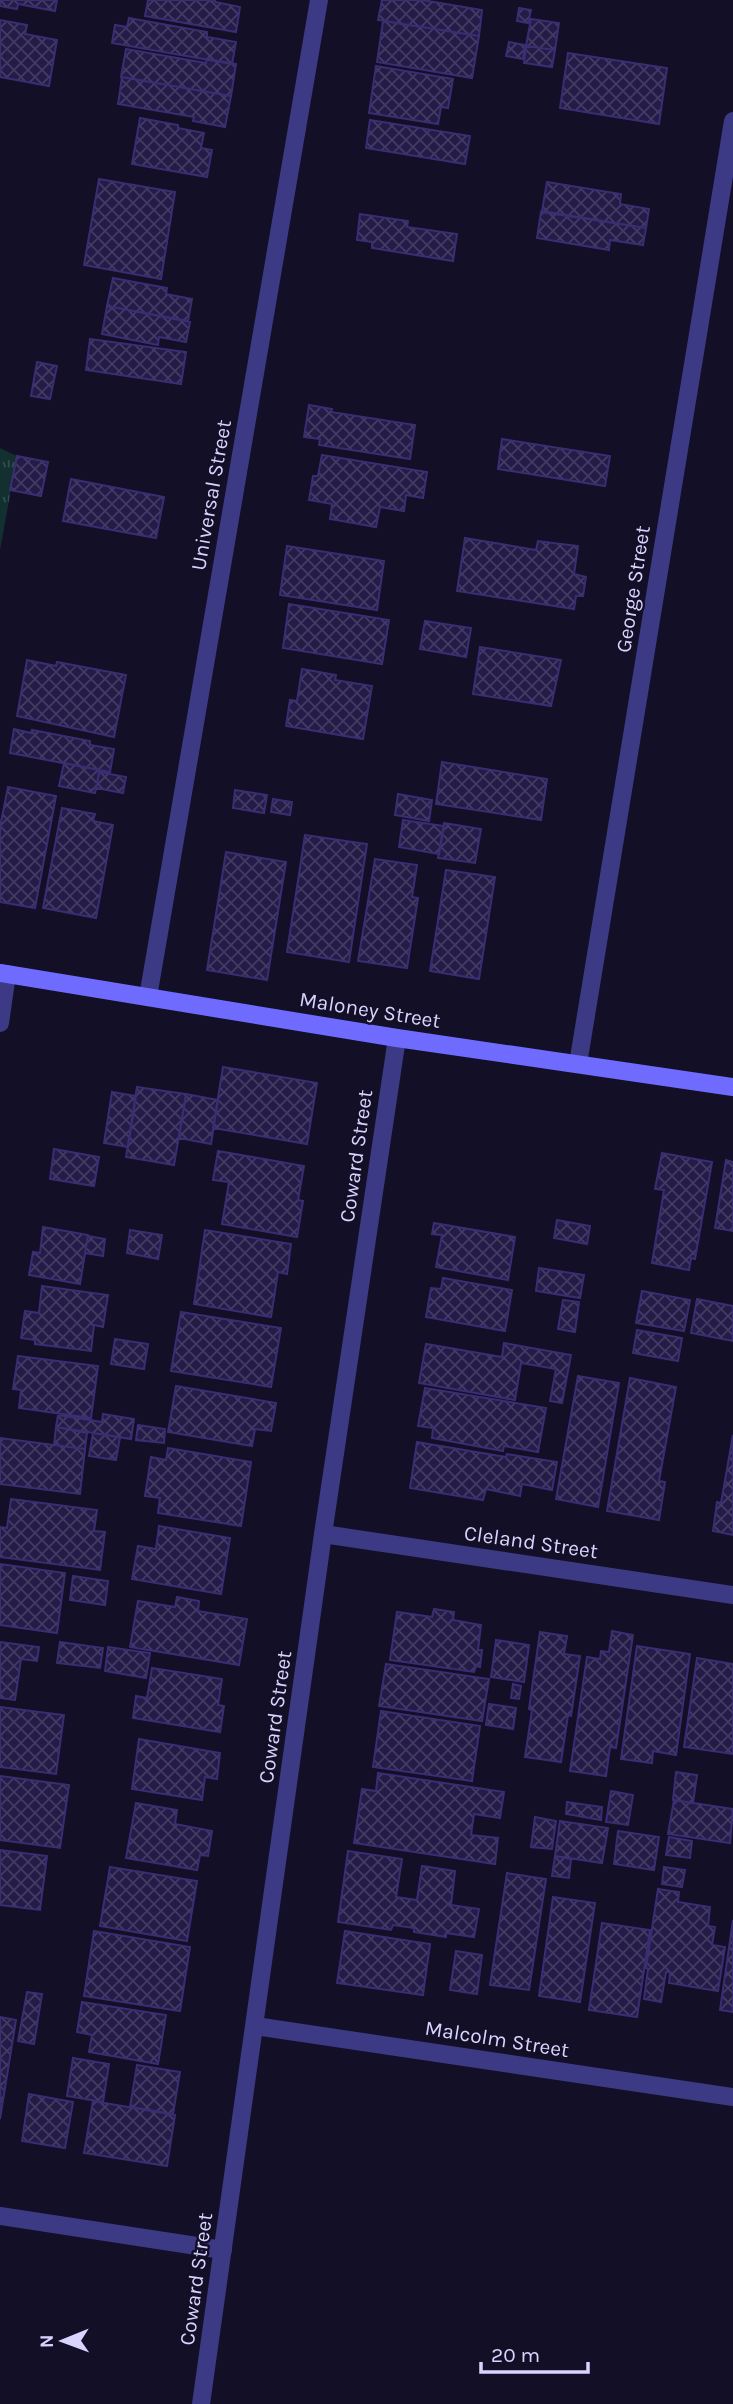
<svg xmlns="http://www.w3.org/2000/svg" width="733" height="2404" font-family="Karla,sans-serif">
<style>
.park{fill:url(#park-tufts)}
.building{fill:url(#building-cross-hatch);stroke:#3b2d73;stroke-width:2}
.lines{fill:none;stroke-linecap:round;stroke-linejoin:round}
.minor{stroke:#3d3a85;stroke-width:18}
.tertiary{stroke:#3d3a85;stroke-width:18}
.secondary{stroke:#6f6bff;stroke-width:18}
.labels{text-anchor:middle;stroke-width:5;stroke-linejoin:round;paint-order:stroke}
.street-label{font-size:21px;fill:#d9d4ff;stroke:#130f26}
</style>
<defs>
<pattern id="park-tufts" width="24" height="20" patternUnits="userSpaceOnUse" patternTransform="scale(1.75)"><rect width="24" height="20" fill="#12302f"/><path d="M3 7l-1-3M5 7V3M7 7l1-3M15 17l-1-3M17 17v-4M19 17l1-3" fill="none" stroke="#344d4e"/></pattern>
<pattern id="building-cross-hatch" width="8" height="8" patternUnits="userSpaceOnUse" patternTransform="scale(1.75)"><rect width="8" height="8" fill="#241b47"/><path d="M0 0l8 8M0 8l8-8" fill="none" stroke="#433b63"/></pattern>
</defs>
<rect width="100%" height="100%" fill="#130f26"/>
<path class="park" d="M0,448L17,456L0,550Z"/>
<path class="building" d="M0,0H57L55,11L18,4L17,9L0,6Z
M148,0H215V2L240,7L236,32L145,16Z
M382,0H422L482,10L479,36L378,20Z
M519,8L531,10L528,23L517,21Z
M129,18L207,32V37L236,42L232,64L112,43L115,25L127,27Z
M531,19L559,23L555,50L526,46Z
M0,20L27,25L25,34L57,40L49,86L0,77Z
M383,21L479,36L472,78L377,62Z
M509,42L525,45L523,59L506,56Z
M526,46L555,50L552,67L524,63Z
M126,49L206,63L207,59L236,64L231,96L121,77Z
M568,53L667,68L659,124L560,108Z
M376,66L453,79L448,108L441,107L438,124L369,113Z
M122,77L231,96L225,127L193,121L194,117L118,104Z
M140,118L178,125V128L204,133L201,148L212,150L207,177L132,164Z
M370,120L470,136L465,164L366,148Z
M99,179L175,192L161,279L84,265Z
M547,182L621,194L620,204L649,209L646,228L542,211Z
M541,212L646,228L643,245L610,240L609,250L537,238Z
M360,214L408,221L407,227L457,234L453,261L372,248V242L357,240Z
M113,278L167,288L166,294L192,299L188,321L107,306Z
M107,306L190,322L186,342L159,337L158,345L102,334Z
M90,339L186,352L181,384L86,370Z
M37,362L57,366L50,399L31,396Z
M309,405L332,409L331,412L415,425L410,459L319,445L320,439L304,437Z
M502,439L610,456L605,486L498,469Z
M322,455L427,472L423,498L406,495L404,511L380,507L376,527L330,519L332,504L309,500L313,476H318Z
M17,456L48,462L41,496L10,490Z
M71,479L164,497L156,538L63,521Z
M465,538L536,550L538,541L578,546L574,574L586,577L583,596H576L574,609L457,591Z
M287,546L384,561L377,610L280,595Z
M289,604L389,620L382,664L283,648Z
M425,621L471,628L466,657L420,649Z
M480,647L561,660L551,706L473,694Z
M27,660L56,666L57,662L126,675L114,737L17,716Z
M302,669L336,675L335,680L372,686L363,739L286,726L290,700L297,701Z
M14,729L31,733L32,730L90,741V745L114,749L110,772L10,753Z
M442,762L547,779L541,820L436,804Z
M64,763L100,770L95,793L59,786Z
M99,772L126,777L123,793L96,788Z
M8,787L56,796L35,908L0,902V827Z
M235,790L267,795L264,813L233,808Z
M398,794L432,800L429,821L395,815Z
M273,799L292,802L290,815L271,812Z
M62,808L95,814L93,821L113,825L96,918L43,908Z
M403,820L444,826L439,854L399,847Z
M444,823L481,829L475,863L438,858Z
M305,835L367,844L349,962L287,952Z
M226,852L286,862L267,980L207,970Z
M375,859L417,865L412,897L418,898L407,968L358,961Z
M446,870L495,877L479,979L430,971Z
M223,1067L317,1083L307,1144L213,1128Z
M137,1087L186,1094L174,1165L126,1157Z
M112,1092L136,1096L128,1147L104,1143Z
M186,1094L218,1100L211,1144L179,1138Z
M54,1149L99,1157L94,1186L50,1179Z
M218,1151L304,1166L298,1200L303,1201L297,1237L222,1224L229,1182L213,1180Z
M662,1153L712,1162L695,1259L691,1258L689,1270L652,1263L664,1190L655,1189Z
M726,1160L733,1162V1231L715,1228Z
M557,1220L590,1226L587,1244L554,1238Z
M434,1223L515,1237L508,1280L436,1267L442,1235L432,1234Z
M43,1227L88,1235L80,1284L29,1275L33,1252L40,1253Z
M130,1230L162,1235L158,1259L127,1253Z
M205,1230L291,1244L287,1274L278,1272L271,1317L194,1304Z
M88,1236L105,1239L103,1256L85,1253Z
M539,1268L584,1275L580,1298L536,1291Z
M443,1278L512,1290L505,1331L426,1317L431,1288L441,1289Z
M42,1286L108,1295L103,1327L94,1325L91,1351L35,1344V1340L21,1338L25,1311L39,1313Z
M642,1291L690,1300L684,1331L636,1323Z
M697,1299L733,1306V1341L691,1333Z
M563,1300L579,1302L575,1332L558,1329Z
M181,1312L281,1328L271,1387L171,1371Z
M637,1330L682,1338L678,1361L633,1353Z
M115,1339L148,1344L144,1369L111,1364Z
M504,1343L571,1355L562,1403L550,1401L556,1369L521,1363L515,1400L419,1383L426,1344L502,1357Z
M18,1356L98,1366L91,1418L19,1408L21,1390L13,1389Z
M578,1376L619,1383L598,1507L556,1499Z
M630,1378L676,1387L659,1481L665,1482L659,1520L607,1511Z
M176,1386L276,1403L271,1431L255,1429L252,1446L168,1432Z
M425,1388L546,1408L538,1452L504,1446L503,1451L432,1438L433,1428L418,1426Z
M103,1414L134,1419L131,1439L56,1427L58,1415L102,1422Z
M138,1425L165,1429L164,1443L136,1440Z
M56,1427L87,1433L85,1449L54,1445Z
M93,1433L120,1437L116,1460L89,1456Z
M733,1435V1535L713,1531L717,1502L721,1503Z
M0,1438L85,1449L80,1494L0,1484Z
M417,1442L506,1457L507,1454L557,1462L552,1490L522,1484L520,1496L486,1489L483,1500L410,1488Z
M168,1448L251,1462L241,1526L158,1513L160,1498L145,1496L151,1457L166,1460Z
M11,1499L97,1510L94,1531L105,1532L100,1570L0,1557V1527L7,1528Z
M159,1526L230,1538L221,1594L132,1579L138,1546L156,1549Z
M0,1564L65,1573L57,1633L0,1625Z
M73,1576L108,1581L105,1605L70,1600Z
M177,1597L199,1601L198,1611L247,1619L239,1665L130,1647L138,1601L175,1607Z
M434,1609L454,1612L453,1620L481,1625L478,1650H482L480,1667L476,1666L474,1672L390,1660L397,1612L432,1617Z
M612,1631L633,1635L616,1748L610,1747L606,1776L570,1771L587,1657L600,1659L601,1651L609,1652Z
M540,1632L567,1636L564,1654L580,1656L571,1716L568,1715L561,1762L525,1757L532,1710L529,1709Z
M496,1640L529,1645L524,1682L491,1677Z
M0,1642L39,1647L37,1661L21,1659L15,1700L0,1698Z
M60,1642L103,1648L100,1668L57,1663Z
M637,1646L690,1654L676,1755L653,1751L652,1763L621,1759Z
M108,1647L150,1653L146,1678L105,1671Z
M697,1658L733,1664V1754L684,1747Z
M386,1664L489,1679L482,1721L379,1706Z
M152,1668L222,1679L218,1705L224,1706L220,1732L133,1718L136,1696L147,1698Z
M513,1684L521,1686L519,1699L511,1698Z
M489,1704L516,1708L513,1729L486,1725Z
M0,1707L64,1715L56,1774L0,1767Z
M381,1711L480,1726L472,1781L373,1767Z
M139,1739L220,1753L217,1779L205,1777L202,1800L132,1789Z
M676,1772L697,1775L693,1803L673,1800Z
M378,1773L504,1792L500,1818L474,1814L471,1835L498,1838L495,1864L354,1843L362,1789L376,1791Z
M0,1776L69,1785L60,1848L0,1840Z
M611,1791L633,1795L628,1825L606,1822Z
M674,1800L733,1809L730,1843L668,1834Z
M567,1802L602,1807L601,1820L566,1814Z
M136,1803L177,1810L175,1824L212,1831L208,1856L200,1855L197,1870L126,1858Z
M535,1817L556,1821L552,1849L531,1847Z
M560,1821L608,1828L602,1863L555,1856Z
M618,1831L659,1837L654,1870L614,1864Z
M669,1837L692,1841L690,1858L666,1855Z
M0,1850L47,1856L40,1910L0,1905Z
M348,1851L402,1859L396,1897L417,1900L422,1866L455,1871L451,1905L479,1909L474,1937L446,1933V1937L414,1932V1928L393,1925L391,1930L338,1922Z
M555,1856L571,1859L569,1878L552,1876Z
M110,1867L197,1881L187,1941L100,1926Z
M664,1867L685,1870L682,1887L662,1884Z
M507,1873L546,1879L529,1990L490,1985Z
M658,1889L679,1892L678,1902L710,1907L708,1926L715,1927L712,1945L725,1947L718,1991L669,1983L670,1972H666L661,2002L644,1999L648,1969L646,1968Z
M553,1897L595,1903L580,2002L539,1996Z
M733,1920V2012L720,2010Z
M602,1923L650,1930L637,2017L589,2010Z
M94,1931L190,1947L180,2011L84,1996Z
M345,1931L430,1944L423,1995L337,1983Z
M456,1951L482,1955L477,1994L450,1990Z
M27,1992L42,1994L34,2044L18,2041Z
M82,2002L166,2015L158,2064L89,2052L92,2035L77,2032Z
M0,2017L16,2020L0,2119Z
M73,2058L109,2064L103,2102L67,2096Z
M137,2065L180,2072L173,2114L130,2107Z
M29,2094L73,2102L65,2148L22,2141Z
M93,2101L175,2115L167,2166L84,2153Z"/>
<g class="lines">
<path class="minor" d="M148,997L319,0
M0,1023L7,974
M578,1064L733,121
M323,1534L733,1595
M255,2026L733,2097
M0,2216L223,2250"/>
<path class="tertiary" d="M201,2404L323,1534L397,1038"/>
<path class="secondary" d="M0,973L397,1038L733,1087"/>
</g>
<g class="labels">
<g class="street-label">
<text transform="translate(211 495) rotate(-80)" y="7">Universal Street</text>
<text transform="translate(633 589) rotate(-81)" y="7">George Street</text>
<text transform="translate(370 1010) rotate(9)" y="7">Maloney Street</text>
<text transform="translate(356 1156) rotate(-82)" y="7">Coward Street</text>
<text transform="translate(531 1542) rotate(8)" y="7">Cleland Street</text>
<text transform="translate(275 1717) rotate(-82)" y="7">Coward Street</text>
<text transform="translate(497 2039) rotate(9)" y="7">Malcolm Street</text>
<text transform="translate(196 2279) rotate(-82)" y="7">Coward Street</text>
</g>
</g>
<g transform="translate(63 2341) rotate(269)" stroke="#130f26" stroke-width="5" paint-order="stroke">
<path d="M0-5L12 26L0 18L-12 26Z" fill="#d9d4ff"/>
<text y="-10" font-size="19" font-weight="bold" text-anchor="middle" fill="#d9d4ff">N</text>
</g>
<path d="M481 2362v10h107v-10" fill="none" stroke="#d9d4ff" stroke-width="3.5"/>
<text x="491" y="2362" font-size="21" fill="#d9d4ff" stroke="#130f26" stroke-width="5" paint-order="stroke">20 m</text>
</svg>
